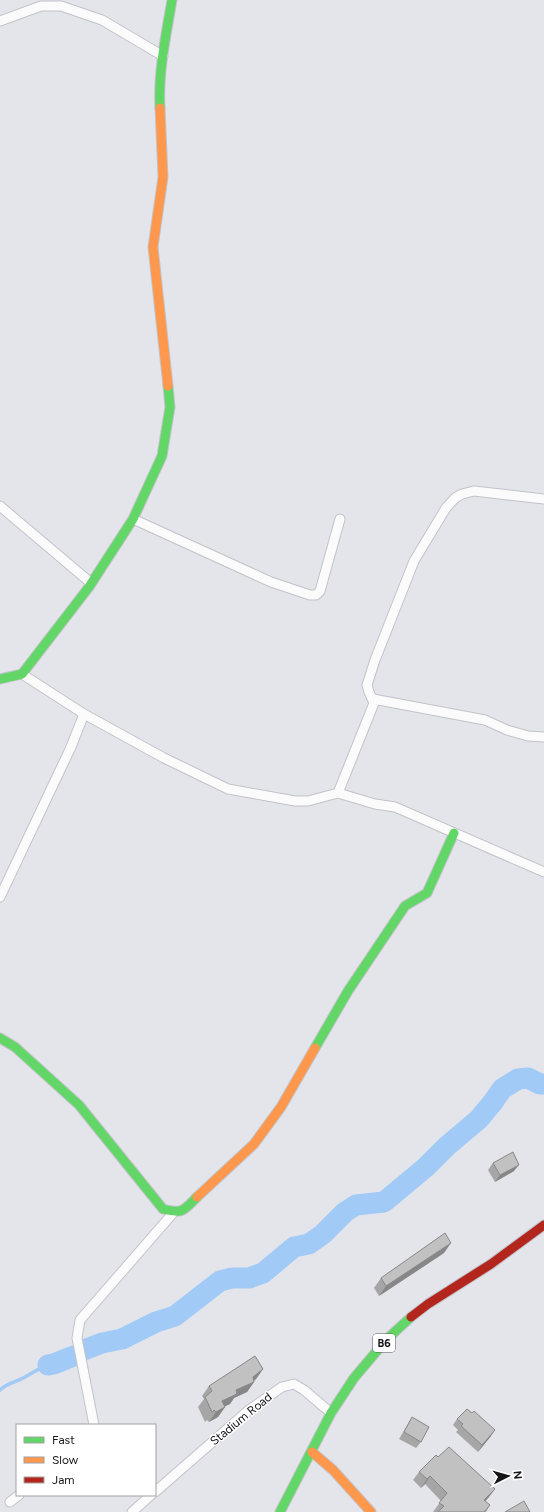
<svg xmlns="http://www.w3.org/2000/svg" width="544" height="1512" font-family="Figtree,sans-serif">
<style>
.water{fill:#a2caf6}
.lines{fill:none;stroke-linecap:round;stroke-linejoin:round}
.stream{stroke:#a2caf6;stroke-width:3.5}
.river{stroke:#a2caf6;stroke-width:21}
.street-casing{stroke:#c2c3c8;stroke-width:11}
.fast-casing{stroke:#c2c3c8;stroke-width:11}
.slow-casing{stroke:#c2c3c8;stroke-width:11}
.jam-casing{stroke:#c2c3c8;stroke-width:11}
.street{stroke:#fbfbfc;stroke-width:9}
.fast{stroke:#63d668;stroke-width:9}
.slow{stroke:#ff974d;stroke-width:9}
.jam{stroke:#b3261e;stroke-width:9}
.wall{fill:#a7a6a7}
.shaded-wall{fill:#888788}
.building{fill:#c2c1c2;stroke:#888788}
.labels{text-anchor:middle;stroke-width:3;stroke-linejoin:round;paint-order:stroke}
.shield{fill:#fff;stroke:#5b5b5e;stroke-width:1}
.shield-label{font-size:11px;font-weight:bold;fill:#151519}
.street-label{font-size:12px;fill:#151519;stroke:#fff}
</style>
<rect width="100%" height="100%" fill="#e4e5eb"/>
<path class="water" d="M530,1077L541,1083H544V1087L530,1084L527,1081H523L503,1091L495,1102L481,1116L500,1088L519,1078Z"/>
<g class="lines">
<path class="stream" d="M0,1390C7,1383 17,1382 25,1377C33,1373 39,1368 48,1365"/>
<path class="river" d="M84,1350L102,1343L122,1339L156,1322L175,1316L220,1281L232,1278H249L263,1273L294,1247L309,1244L323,1234L345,1212L356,1205L384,1202L426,1167L447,1146L479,1119L493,1102L502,1089L518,1079L528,1078L540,1084H544
M48,1365C58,1364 64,1359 74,1356"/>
<g class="street-casing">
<path id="street" d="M0,21L41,6H61L102,20L163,56
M0,506L91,583
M133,519L271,582L310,595H316L320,591L340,519
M22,674L84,714L164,758L228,789L295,801H308L338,793L375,804L395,807L544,872
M373,699L485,720L507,730L528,736L544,737
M338,793L374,703L369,692L367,685L375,660L414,561L446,508L455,498L462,494L474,491L544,499
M0,897L71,747L84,714
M94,1425L77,1338L80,1320L174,1212
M155,1492L249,1410L282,1387L294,1384L304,1390L331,1413
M10,1502L19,1495
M132,1512L151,1495"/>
</g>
<g class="fast-casing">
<path id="fast" d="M160,108C158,72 166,35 172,0
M0,679L22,674L89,587L133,519L162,456L170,407L168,386
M0,1038L15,1047L79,1105L163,1209C183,1214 183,1211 197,1197
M315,1048L348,991L405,906L427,893L454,833
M280,1512L331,1413L354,1378L387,1339L411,1317"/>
</g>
<g class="slow-casing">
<path id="slow" d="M160,108L163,177L153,247L168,386
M197,1197L254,1144L281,1107L315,1048
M312,1452L333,1470L371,1512"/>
</g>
<g class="jam-casing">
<path id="jam" d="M411,1317L428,1304L491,1264L544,1225"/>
</g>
<use href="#street" class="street"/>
<use href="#fast" class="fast"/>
<use href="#slow" class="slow"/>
<use href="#jam" class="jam"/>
</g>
<path class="wall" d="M493,1163L514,1171L495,1182L488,1170Z
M444,1253L379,1296L374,1288L381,1278Z
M263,1369L256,1379L254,1381V1382L247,1392L234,1398L230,1404L225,1406V1407L218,1417L209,1422L207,1420L205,1422L198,1407L204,1399L202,1396L209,1386Z
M412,1417L421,1442L416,1448L399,1439Z
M457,1419L491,1436L478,1452L456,1432L458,1430L453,1425Z
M419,1472L489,1497L485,1501L490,1505L486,1512H433L441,1501L425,1484L421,1488L413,1480Z"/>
<path class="shaded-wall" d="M519,1165L514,1171L495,1182L500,1175Z
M451,1243L444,1253L379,1296L386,1286Z
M263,1369L256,1379L250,1384L254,1382L247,1392L234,1398L230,1404L215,1411L222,1401Z
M225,1407L218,1417L209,1422L216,1412Z
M495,1430L491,1436L478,1452L482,1445Z
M430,1476L425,1484L421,1488L427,1479Z
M495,1489L489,1497L478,1509L484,1500Z"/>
<path class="building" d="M513,1152L519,1165L500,1175L493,1163Z
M445,1233L451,1243L386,1286L381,1278Z
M255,1356L263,1369L253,1377L254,1382L236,1390L237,1394L222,1401L225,1407L216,1412L214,1410L212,1412L205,1397L212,1391L209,1386Z
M467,1409L472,1413L474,1411L495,1430L482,1445L461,1426L463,1424L457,1419Z
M412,1417L429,1427L421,1442L404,1432Z
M449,1447L495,1489L484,1500L490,1505L484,1512H438L444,1506L439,1503L447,1493L430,1476L427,1479L419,1472L436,1455L438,1457Z
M524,1501L530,1512H505Z"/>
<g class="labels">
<rect class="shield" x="373" y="1334" width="22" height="18" rx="3"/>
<g class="shield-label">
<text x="384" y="1347">B6</text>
</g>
<g class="street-label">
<text transform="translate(241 1419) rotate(-39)" y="4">Stadium Road</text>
</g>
</g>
<rect x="16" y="1424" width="140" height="72" fill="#ffffff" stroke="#a1a1a3"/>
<rect x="24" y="1437" width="20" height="6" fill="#63d668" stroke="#a1a1a3"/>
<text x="52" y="1444" font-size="12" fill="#151519">Fast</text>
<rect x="24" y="1457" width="20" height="6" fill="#ff974d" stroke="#a1a1a3"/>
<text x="52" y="1464" font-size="12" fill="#151519">Slow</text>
<rect x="24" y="1477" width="20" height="6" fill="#b3261e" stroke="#a1a1a3"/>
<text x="52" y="1484" font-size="12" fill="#151519">Jam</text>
<g transform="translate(508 1476) rotate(84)" stroke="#ffffff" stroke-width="3" paint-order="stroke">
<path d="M0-3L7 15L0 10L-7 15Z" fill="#151519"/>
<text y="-6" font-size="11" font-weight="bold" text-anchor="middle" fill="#151519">N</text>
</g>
</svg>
